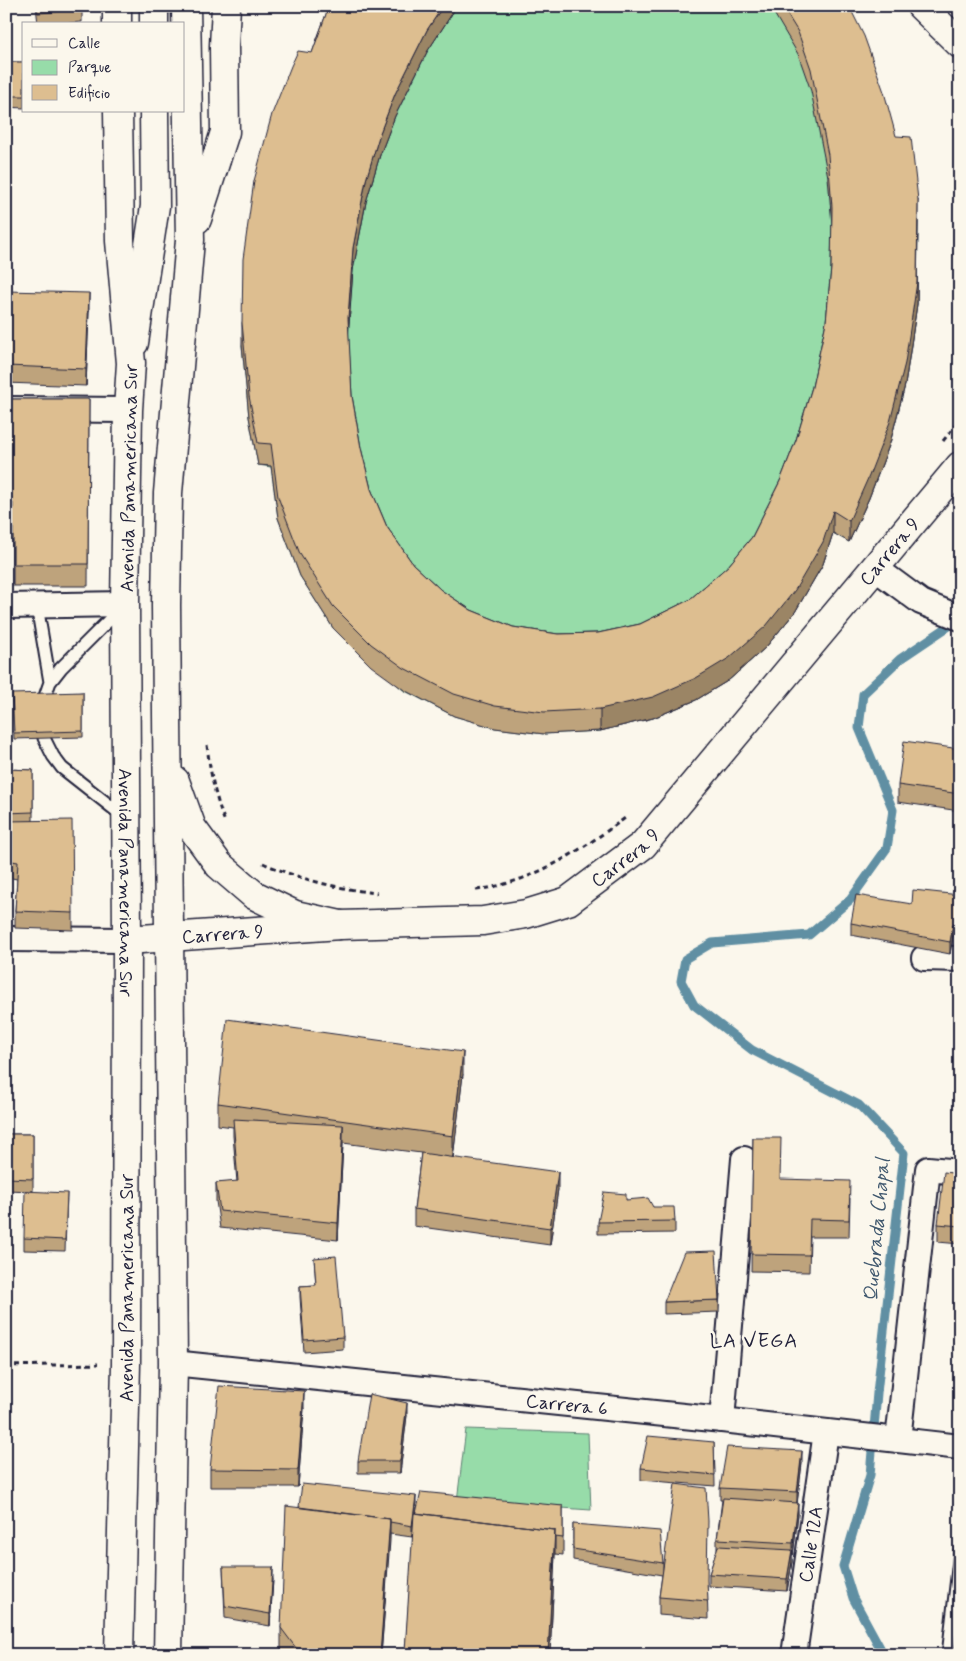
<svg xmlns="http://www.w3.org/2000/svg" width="966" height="1661" font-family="Mynerve,sans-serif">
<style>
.green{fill:#97dca9;stroke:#5c7f72}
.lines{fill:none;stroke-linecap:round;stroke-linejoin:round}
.stream{stroke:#608fa3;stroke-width:9}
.lane-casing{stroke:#22223b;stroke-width:15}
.street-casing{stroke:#22223b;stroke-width:28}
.secondary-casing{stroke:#22223b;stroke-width:31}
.primary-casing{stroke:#22223b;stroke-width:31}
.path{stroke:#22223b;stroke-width:3;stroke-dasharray:5 4;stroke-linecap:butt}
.lane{stroke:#fbf7ec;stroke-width:11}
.street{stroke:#fbf7ec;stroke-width:24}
.secondary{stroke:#fbf7ec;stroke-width:28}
.primary{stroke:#fbf7ec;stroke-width:28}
.wall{fill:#bea37c;stroke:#22223b}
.shaded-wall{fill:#9b8565;stroke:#22223b}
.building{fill:#ddbe90;stroke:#22223b}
.labels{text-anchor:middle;stroke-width:5;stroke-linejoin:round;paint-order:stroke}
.street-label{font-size:19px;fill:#22223b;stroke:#fbf7ec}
.water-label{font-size:20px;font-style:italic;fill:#41596f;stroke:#fbf7ec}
.neighbourhood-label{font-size:20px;letter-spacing:1px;fill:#22223b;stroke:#fbf7ec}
</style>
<rect width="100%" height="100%" fill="#fbf7ec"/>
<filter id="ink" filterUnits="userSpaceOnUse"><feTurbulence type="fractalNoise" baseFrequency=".02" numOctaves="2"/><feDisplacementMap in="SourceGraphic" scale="10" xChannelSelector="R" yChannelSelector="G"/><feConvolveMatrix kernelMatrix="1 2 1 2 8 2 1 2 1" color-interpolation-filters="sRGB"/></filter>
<g filter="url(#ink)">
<path class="green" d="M337,6H839L896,158L911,159L918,222L917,304L905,385L890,443L869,498L849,542L833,533L823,564L795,612L766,647L729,680L696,700L653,718L600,731L544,734L495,728L454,716L403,690L333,628L300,576L278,518L271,467L258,465L249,417L242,345L312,75Z
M466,1429L588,1433L591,1510L457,1501Z"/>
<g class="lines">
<path class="stream" d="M884,1655L853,1598L843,1566L870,1475L877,1393L904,1153L859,1105L752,1050L694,1005L681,981L685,959L712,943L809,935L850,900L887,848L893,810L859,728L863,694L900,659L958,620"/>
<g class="lane-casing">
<path id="lane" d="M37,606L50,682
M44,699L50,682L61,668L122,607
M44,738L53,756L62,768L123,816
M948,1655L960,1551"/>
</g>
<g class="street-casing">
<g id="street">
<path d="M6,409L128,410"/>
<path d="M875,568L921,602L960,618"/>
<path d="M6,606L125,604"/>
<path d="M6,939L127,940"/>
<path d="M924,958L960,959"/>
<path id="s1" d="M173,1363L722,1420L960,1447"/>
<path d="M722,1420L744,1159"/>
<path d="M898,1440L928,1169L960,1172"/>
<path id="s2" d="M794,1655L826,1432"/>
</g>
</g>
<g class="secondary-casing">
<g id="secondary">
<path d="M154,6V24"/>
<path d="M921,6L960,44"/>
<path d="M134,343L155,206L154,111"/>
<path id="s3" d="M127,940L340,925L483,921L526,914L568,901L643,845L960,466"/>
</g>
</g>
<g class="primary-casing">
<g id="primary">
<path d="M117,6V24"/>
<path id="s4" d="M118,111L120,241L131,363L128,410L125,604L127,940L126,1364L119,1655"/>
<path d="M197,219L225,132L224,46L226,6"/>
<path d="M175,781L192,828L219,865L254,895L295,915L340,925"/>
<path d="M168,1655L173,1363L166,605L168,493L190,240L186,6"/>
</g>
</g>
<path class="path" d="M943,441L960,419
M207,745C210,772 215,797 225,822
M263,863C298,879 339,889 377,893
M476,890C535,882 581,850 628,816
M6,1366L98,1364"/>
<use href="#lane" class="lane"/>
<use href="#street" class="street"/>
<use href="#secondary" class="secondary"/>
<use href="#primary" class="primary"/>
</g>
<path class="wall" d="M36,6H82V22L60,24H38Z
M329,6H457L427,52L395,116L380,155L366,202L353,270L348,330L352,396L361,448L371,489L387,527L413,564L441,590L471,610L513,627L558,634L598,633L640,624L689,600L729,565L752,537L780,481L796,440L812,387L826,322L831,268L832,225L828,177L811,91L798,54L775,15L766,6H849L918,222L917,304L905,385L890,443L869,498L849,542L833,533L823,564L795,612L766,647L729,680L696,700L653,718L600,731L544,734L495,728L454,716L404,690L371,666L333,628L300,576L278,518L271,466L258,465L249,417L242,345V323L312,53Z
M6,62H24V108L6,107Z
M6,291L89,311L86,386L6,383Z
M6,399H89L88,586H13V525H6Z
M83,692V737L14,739L12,700Z
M960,749V811L898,802V785Z
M6,764V769L33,770V821L73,913V930L15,928V911L17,879L6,877Z
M960,895V937L953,936L950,954L851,935V923L912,904Z
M463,1074L453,1158L558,1189L550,1245L414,1226V1209L421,1153L343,1143L338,1240L220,1228L216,1201V1183L237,1182L233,1136V1127L218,1125V1103Z
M6,1134H33V1191L6,1190Z
M753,1138L781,1180L850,1198L849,1237H810L809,1272L751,1271Z
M960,1174V1244L938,1242V1224Z
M67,1193L65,1251L24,1250V1238Z
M626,1200L653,1207L675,1221V1233L598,1234V1222Z
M314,1258L343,1337V1349L304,1352L300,1297V1286L316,1285Z
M719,1300V1312L664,1314V1302Z
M304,1408L298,1487H210V1469Z
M407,1415L400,1473H358V1461Z
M714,1442L715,1486L641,1480V1468Z
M802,1463L797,1503L798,1514L793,1555H792V1562L787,1591L709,1586V1574L717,1550V1539L722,1500H720V1488Z
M563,1506V1555L555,1554L550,1655H405L414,1525L412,1537L390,1534L381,1655H285L281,1650V1628L299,1507L416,1508V1513Z
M573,1524L663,1563V1573L707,1585L708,1619L659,1615V1597L662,1575L573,1560Z
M223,1567L273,1579L270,1626L225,1618Z"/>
<path class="shaded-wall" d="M443,6H457L427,52L395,116L380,155L366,202L353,270L348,340V318L353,248L366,180L380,133L395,94L427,30Z
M918,200L917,304L905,385L890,443L869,498L849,542V521Z
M89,293V311L86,386V369Z
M833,511V533L823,564L795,612L766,647L729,680L696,700L653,718L600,731V709Z
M953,924V936L950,954V942Z
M463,1052V1074L453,1158V1136Z
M343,1125V1143L338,1240V1223Z
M558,1172V1189L550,1245V1228Z
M304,1391V1408L298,1487V1470Z
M407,1403V1415L400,1473V1461Z
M802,1451V1463L797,1504V1492Z
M416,1496V1508L412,1537V1526Z
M798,1503V1514L793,1555V1543Z
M390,1519V1541L381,1655H380Z
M555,1530V1554L550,1655H548Z
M792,1550V1562L787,1591V1579Z
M273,1567V1579L270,1626V1614Z"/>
<path class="building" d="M37,6H82V10L38,13Z
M329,6H443L427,30L395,94L380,133L366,180L353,248L348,318L352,396L361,448L371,489L387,527L413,564L441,590L471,610L513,627L558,634L598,633L640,624L689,600L729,565L752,537L780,481L796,440L812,387L826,322L831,268L832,207L828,155L811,69L798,32L782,6H849L864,36L884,92L896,136L911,137L918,200L917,282L905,363L890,422L869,476L849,521L833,511L823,542L795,590L766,626L729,658L696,678L653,697L600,709L544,712L495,706L454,694L404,668L371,644L333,606L300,554L278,497L271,444L258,443L249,396L242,323L243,259L254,181L272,114L291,66L298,51L312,53Z
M6,62H24V96H6Z
M6,291L89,293L86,369L6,366Z
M6,399H89L88,564H13V503H6Z
M83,692V731L14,733L12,694Z
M904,741L960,749V794L898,785Z
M6,769L33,770V812L6,813Z
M72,820L73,913L15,911L18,862L6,860V821Z
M913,890L960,895V925L953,924L950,942L851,923L856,895L912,904Z
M227,1019L463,1052L453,1136L218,1103Z
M233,1119L343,1125L338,1223L220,1211L216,1183L238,1181Z
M6,1134H33V1179L6,1178Z
M753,1138H781L780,1179L850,1181L849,1220L810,1219L809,1255L751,1254Z
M421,1153L558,1172L550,1228L414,1209Z
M944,1172L960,1174V1226L938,1224Z
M25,1191L67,1193L65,1240L24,1238Z
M604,1192L626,1194V1200L648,1198L653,1207H674L675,1221L598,1222Z
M716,1251L719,1300L664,1302L684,1252Z
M336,1256L343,1337L304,1340L300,1286L316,1285L314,1258Z
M219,1386L304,1391L298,1470L210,1469Z
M369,1394L407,1403L400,1461H358Z
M648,1436L714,1442L715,1475L641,1468Z
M727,1447L802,1451L797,1492L720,1488Z
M302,1484L416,1496L412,1526L390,1522V1519L299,1507Z
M675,1484L706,1488L708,1521L707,1580L708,1601L659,1597Z
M421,1492L563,1506V1538L555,1537V1530L416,1513Z
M723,1498L798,1503L793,1543L717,1539Z
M286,1506L390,1519L380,1655H347L296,1648L281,1628Z
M414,1513L555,1530L548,1655H441L405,1651Z
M573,1524L660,1531L663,1563L573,1549Z
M718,1546L792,1550L787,1579L709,1574Z
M223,1567H273L270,1614L225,1606Z"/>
</g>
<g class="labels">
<g class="street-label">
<text transform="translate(128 478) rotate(-89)" y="7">Avenida Panamericana Sur</text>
<text dy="7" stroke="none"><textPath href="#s3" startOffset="921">Carrera 9</textPath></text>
<text dy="7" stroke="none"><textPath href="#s3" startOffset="516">Carrera 9</textPath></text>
<text dy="7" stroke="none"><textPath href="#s4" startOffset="772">Avenida Panamericana Sur</textPath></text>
<text dy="7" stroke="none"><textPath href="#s3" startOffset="96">Carrera 9</textPath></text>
<text transform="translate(126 1288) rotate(-90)" y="7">Avenida Panamericana Sur</text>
<text dy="7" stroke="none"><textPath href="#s1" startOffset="396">Carrera 6</textPath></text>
<text dy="7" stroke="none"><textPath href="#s2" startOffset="112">Calle 12A</textPath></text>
</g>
<g class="water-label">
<text transform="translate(876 1230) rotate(-85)" y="7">Quebrada Chapal</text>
</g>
<g class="neighbourhood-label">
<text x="754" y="1347">LA VEGA</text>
</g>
</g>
<rect width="966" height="1661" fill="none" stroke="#fbf7ec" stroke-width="25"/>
<rect x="12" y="12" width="941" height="1636" fill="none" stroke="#22223b" stroke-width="2" filter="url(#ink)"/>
<rect x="22" y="22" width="162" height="90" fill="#fbf7ec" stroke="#a4a2a5"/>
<rect x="32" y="39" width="25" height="8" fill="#fbf7ec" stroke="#a4a2a5"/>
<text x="68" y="48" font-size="15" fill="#22223b">Calle</text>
<rect x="32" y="60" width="25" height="15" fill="#97dca9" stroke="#a4a2a5"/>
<text x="68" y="72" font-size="15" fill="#22223b">Parque</text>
<rect x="32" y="85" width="25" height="15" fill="#ddbe90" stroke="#a4a2a5"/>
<text x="68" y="98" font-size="15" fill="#22223b">Edificio</text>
</svg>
